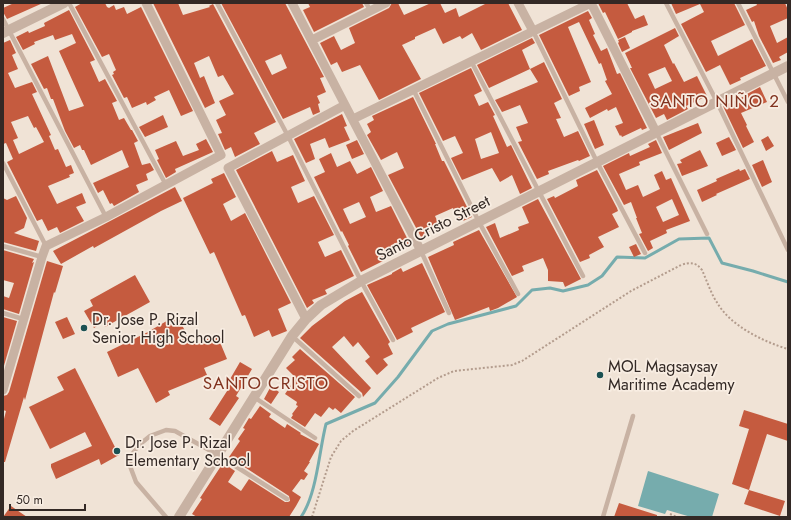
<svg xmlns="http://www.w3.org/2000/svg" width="791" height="520" font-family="Jost,sans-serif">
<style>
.water{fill:#76acad}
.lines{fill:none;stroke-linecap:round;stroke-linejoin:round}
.stream{stroke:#76acad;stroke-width:3}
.building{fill:#c55b3f;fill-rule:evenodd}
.path{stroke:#b39c8d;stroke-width:2;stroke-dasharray:2 2;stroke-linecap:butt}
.service{stroke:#c8b2a3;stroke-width:4.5}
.minor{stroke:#c8b2a3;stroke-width:9}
.tertiary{stroke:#c8b2a3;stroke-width:10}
.poi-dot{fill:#1b5153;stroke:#f8ede2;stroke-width:1.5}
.labels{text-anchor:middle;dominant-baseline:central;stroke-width:3.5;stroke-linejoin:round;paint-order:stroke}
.street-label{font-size:16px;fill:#332925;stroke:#f8ede2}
.poi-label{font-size:16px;fill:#332925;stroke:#f8ede2;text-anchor:start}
.neighbourhood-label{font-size:17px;letter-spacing:1px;fill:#81331f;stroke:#f8ede2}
</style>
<rect width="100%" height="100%" fill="#f0e3d6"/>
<path class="water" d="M648,471L719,494L712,517H691L667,510L665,514L638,506Z"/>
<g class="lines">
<path class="stream" d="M301,517C317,494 319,451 326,424L375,403L398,377L432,331L448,324L516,306L532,290L550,288L563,291L588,285L602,276L617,257L645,258L679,239L709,238L722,263L753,271L788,282"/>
</g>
<path class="building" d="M14,3H43L7,19L3,12V8Z
M82,3H105L107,7L109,8L114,5L116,10L124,7L127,14L141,7L193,111L181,116L169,90L154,97L156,100L147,105L146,102L132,108L127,97L124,98L112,75L114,74L113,72L116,70L109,54L102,57L75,7Z
M153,3H178L183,15L210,7L209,6L213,4L276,122L254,133L260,144L235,157L231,147L225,150L218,134L222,133L216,120L226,115L219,101L234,94L223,75L218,77L209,56L194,63L200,78L204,76L215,103L205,108Z
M221,3H285L324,77L320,78L326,92L317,96L320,103L318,104L320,112L313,115L310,107L283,119ZM281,54L287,68L272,75L265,61Z
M308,3H362L364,7L314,32L303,10L310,7Z
M392,3H398L404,15L431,3H440L445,13L456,8L459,17L487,3H508L522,30L481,50L472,33L462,39L460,36L443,44L435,28L415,37V39L402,45L421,79L379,100L360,65L342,72L337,62L331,65L320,43L334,36L341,50L355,43L349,28L389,8Z
M598,3H627L635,19L644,15L648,25L632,31V32L618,39L605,12L603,13Z
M671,3H734L745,25L711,41L718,56L752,39L766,66L740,78L741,80L730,85L720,65L706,72L681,24L704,12L700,4L676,14Z
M756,3H785L788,10V18L770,26L777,43L788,37V52L779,57L781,60L773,63L759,36L754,21L752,22L746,10L757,5Z
M69,10L95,60L90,62L99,82L105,79L117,101L112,103L119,120L124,118L131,130H132L138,141L134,143L142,165L150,163L154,170L146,174L148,180L136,185L139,192L114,206L112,203L110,204L103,190L98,193L93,183L129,167L122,150L91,165L84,150H82L80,145L74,148L65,131L53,99H51L47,88L44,89L31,64L48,56L69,111L84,106L59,51L76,43L72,34L55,40L53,35L34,42L35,44L23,50L16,37L28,31L29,33L45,26L44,23Z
M588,11L592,18L589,20L595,34L593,35L601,51L607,48L617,74L620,73L647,128L642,130L641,128L622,137L621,135L620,136L615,126L623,123L616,107L608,111L607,109L590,118L585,108L612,94L605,81L607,80L601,63L599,64L579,22L568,27L591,82L579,87L580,91L569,96L539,35Z
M675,28L679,36L664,45L673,64L674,63L684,82L697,76L707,96L686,106L688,109L667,120L664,114L656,118L630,68H632L625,53ZM665,67L672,81L655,89L648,74Z
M625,37L630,48L622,52L618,43L619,42L618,40Z
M532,38L535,43L522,50L530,69L489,88L477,65Z
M10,40L16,53L12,55L18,69L8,73L15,88L32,82L37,92L32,94L51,135L49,136L55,150L58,149L66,167L71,165L74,173L69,175L70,177L48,186L57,204L82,193L86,203L76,207L84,221L60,233L57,227L48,231L42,219L37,221L7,162L13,159L6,143L3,144V43ZM28,116L34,128L36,127L44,142L19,154L13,140L18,138L11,122Z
M544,62L562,99L554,103L561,118L556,119L564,137L578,131L590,156L579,161L578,160L548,171L549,174L537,179L518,142L522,141L516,127L528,123L520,105L502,112L495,100L538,82L530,69Z
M471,68L482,91L474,95L479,106L488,102L495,115L493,116L507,147L511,145L532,188L520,194L512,175L500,182L492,168L462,180L451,158L463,153L455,136L443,141L419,93ZM491,132L499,153L481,159L475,139Z
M760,87L767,102L741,113L747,125L746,126L754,142L743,148L723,106L747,95V94Z
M413,97L436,144H435L442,161H444L472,217L463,221L462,218L458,220L453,208L435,216L440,227L428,232L430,235L422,239L388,175L404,168L397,152L381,160L367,135L371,132L367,124L374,120L372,116Z
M342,114L347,126L344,127L350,140L329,148L325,138L310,144L315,159L306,163L294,139Z
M163,115L168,127L145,137L139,127Z
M594,120L604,145L595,149L584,124Z
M698,123L702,133L669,150L663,137Z
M768,136L774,146L766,151L761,140Z
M729,137L736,150L722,156L716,143Z
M206,139L213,152L175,169L176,172L166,178L157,160L159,159L155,150L176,141L183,156L199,150L196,144Z
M357,140L364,154L352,159L346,145Z
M656,140L662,153L639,162L640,165L619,174L626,190L638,185L643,197L660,189L654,175L662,171L666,180L671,178L690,221L666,230L667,233L650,241L653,248L648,251L639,234L642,233L636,218H637L631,202L624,205L603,166L629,153L630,156L650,147L648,144ZM672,199L679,215L663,222L656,207Z
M700,150L708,166L682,176L677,164L682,163L680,160Z
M272,151L277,162L293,155L305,181L291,187L298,203L314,196L334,235L318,242L325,257L341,250L354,276L325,290L327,294L312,300L314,303L307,308L236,170Z
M331,153L337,167L350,161L357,174L371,167L383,191L370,197L376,212L391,206L411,246L397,252V253L384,259L385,260L361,272L348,246L349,245L342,231L341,232L314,177L325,172L319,159ZM359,202L366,217L350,224L343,209Z
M763,160L772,182L762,187L752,165Z
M739,169L740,171L745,169L750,179L716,194L717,195L702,202L697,190L717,181L716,179Z
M597,170L617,208L618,211L612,214L619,227L598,237L604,247L589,255L590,258L580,262L547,199L554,196L555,198L578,186L576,180Z
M224,173L236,197L223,204L231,221L245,213L291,303L278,309L287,331L272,337L269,330L254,337L245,315L242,316L214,252L210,254L183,198L213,183L211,179Z
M175,187L182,201L161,211L94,248L93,246L61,264L53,251Z
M16,196L27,218L24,228L14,233L39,241L36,251L3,242V198L7,200Z
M538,199L581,279L565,287L563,282L548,281V270L543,258L522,266L524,271L512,276L486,227L495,223L500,238L519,230L518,227L529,223L522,207Z
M479,230L517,297L498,308L490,311L489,307L455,320L428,257L454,245L453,242Z
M636,244L641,254L634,257L629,247Z
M3,250L34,259L32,263L34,262L19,314L3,309V296L9,298L14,283L3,280Z
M47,261L63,266L55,293L54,292L25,400L24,397L5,462H3V423L6,411L3,410V396L7,395L9,392Z
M422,263L445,312L411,328L413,332L397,340L367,285L392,274V273L401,268L403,272Z
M135,275L150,302L105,327L102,323L94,328L84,311L93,306L90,300Z
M362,292L390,342L388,344L393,354L383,359L388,365L377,375L365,361L370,357L358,342L353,347L344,336L332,347L371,388L363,397L362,393L300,338L312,326L345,301Z
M177,315L192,345L217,335L227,359L204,368L207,375L168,391L170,395L156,403L138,368L118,377L107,352L146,333Z
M3,317L17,321L3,369Z
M67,317L75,334L63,339L55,322Z
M300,349L355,397L341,413L335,408L333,410L329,407L321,417L315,413L305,427L291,418L293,415L292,414L298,406L296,405L297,402L285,394L296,378L286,368L295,360L292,357Z
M240,362L252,369L236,396L239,398L220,426L209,419L229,388L226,386Z
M75,368L119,455L101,465L99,459L56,479L51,467V464L92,446L85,432L50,449L29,407L64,390L57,377Z
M271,386L279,392L271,404L264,399Z
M260,406L271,414L269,417L285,428L287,424L301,433L300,434L319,444L309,462H310L304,471L308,474L304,480L301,479L292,491L301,497L296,506L289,517H197L192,514L202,499L200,498L223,463L235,471L228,482L241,491L249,479L285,502H288L290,501L289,496L229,457L240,441L238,439L245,429L243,428L249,418L251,419Z
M744,410L788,424V441L767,434L749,490L732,484L749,429L739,426Z
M749,490L785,501L780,516L744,504Z
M619,503L657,515V517H614Z
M11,506L27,517H3Z"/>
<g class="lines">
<path class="path" d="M670,514L677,517
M312,517L331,457L341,441L353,431L438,378L454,371L512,365L522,361L631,291L681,265C690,262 696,262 702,270C707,281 711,294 718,304C731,326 764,342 788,349"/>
<path class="service" d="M69,3L166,185
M217,3L288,136L361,281L393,340
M366,3L371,11
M666,3L717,102L788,250
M738,3L788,102
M3,19L106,217
M533,31L597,162L645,253
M471,61L583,276
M413,89L479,222L518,294
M656,132L707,234
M3,163L46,246
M3,246L42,257
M421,251L449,313
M3,313L23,319
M292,336L359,396
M254,397L315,438
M166,517L136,482L130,466V457L139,445L150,436L166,430L175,431L218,455L287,499
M603,517L633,416"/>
<path class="minor" d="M292,3L421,251
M518,3L533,31
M591,3L656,132
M312,40L386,3
M353,119L591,3
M306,319L228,168L345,105
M3,390L42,257L46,246L106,217L221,155L146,3"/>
<path class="tertiary" d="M3,33L64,3
M179,517L292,336L306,319L321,305L361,281L788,66"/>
</g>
<g class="poi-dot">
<circle cx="84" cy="328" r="4"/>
<circle cx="600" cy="375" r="4"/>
<circle cx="117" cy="451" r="4"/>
</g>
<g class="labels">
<g class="street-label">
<text transform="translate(433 228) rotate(-27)">Santo Cristo Street</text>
</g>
<g class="poi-label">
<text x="92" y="319">Dr. Jose P. Rizal<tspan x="92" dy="18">Senior High School</tspan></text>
<text x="608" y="366">MOL Magsaysay<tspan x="608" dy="18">Maritime Academy</tspan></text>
<text x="125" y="442">Dr. Jose P. Rizal<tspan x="125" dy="18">Elementary School</tspan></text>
</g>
<g class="neighbourhood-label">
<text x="715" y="101">SANTO NIÑO 2</text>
<text x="266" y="383">SANTO CRISTO</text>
</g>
</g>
<rect width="791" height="520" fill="none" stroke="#332925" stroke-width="8"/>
<path d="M10 504v6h75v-6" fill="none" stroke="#332925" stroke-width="2"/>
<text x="16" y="504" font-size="12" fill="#332925" stroke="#f8ede2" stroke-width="3" paint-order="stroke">50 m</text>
</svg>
